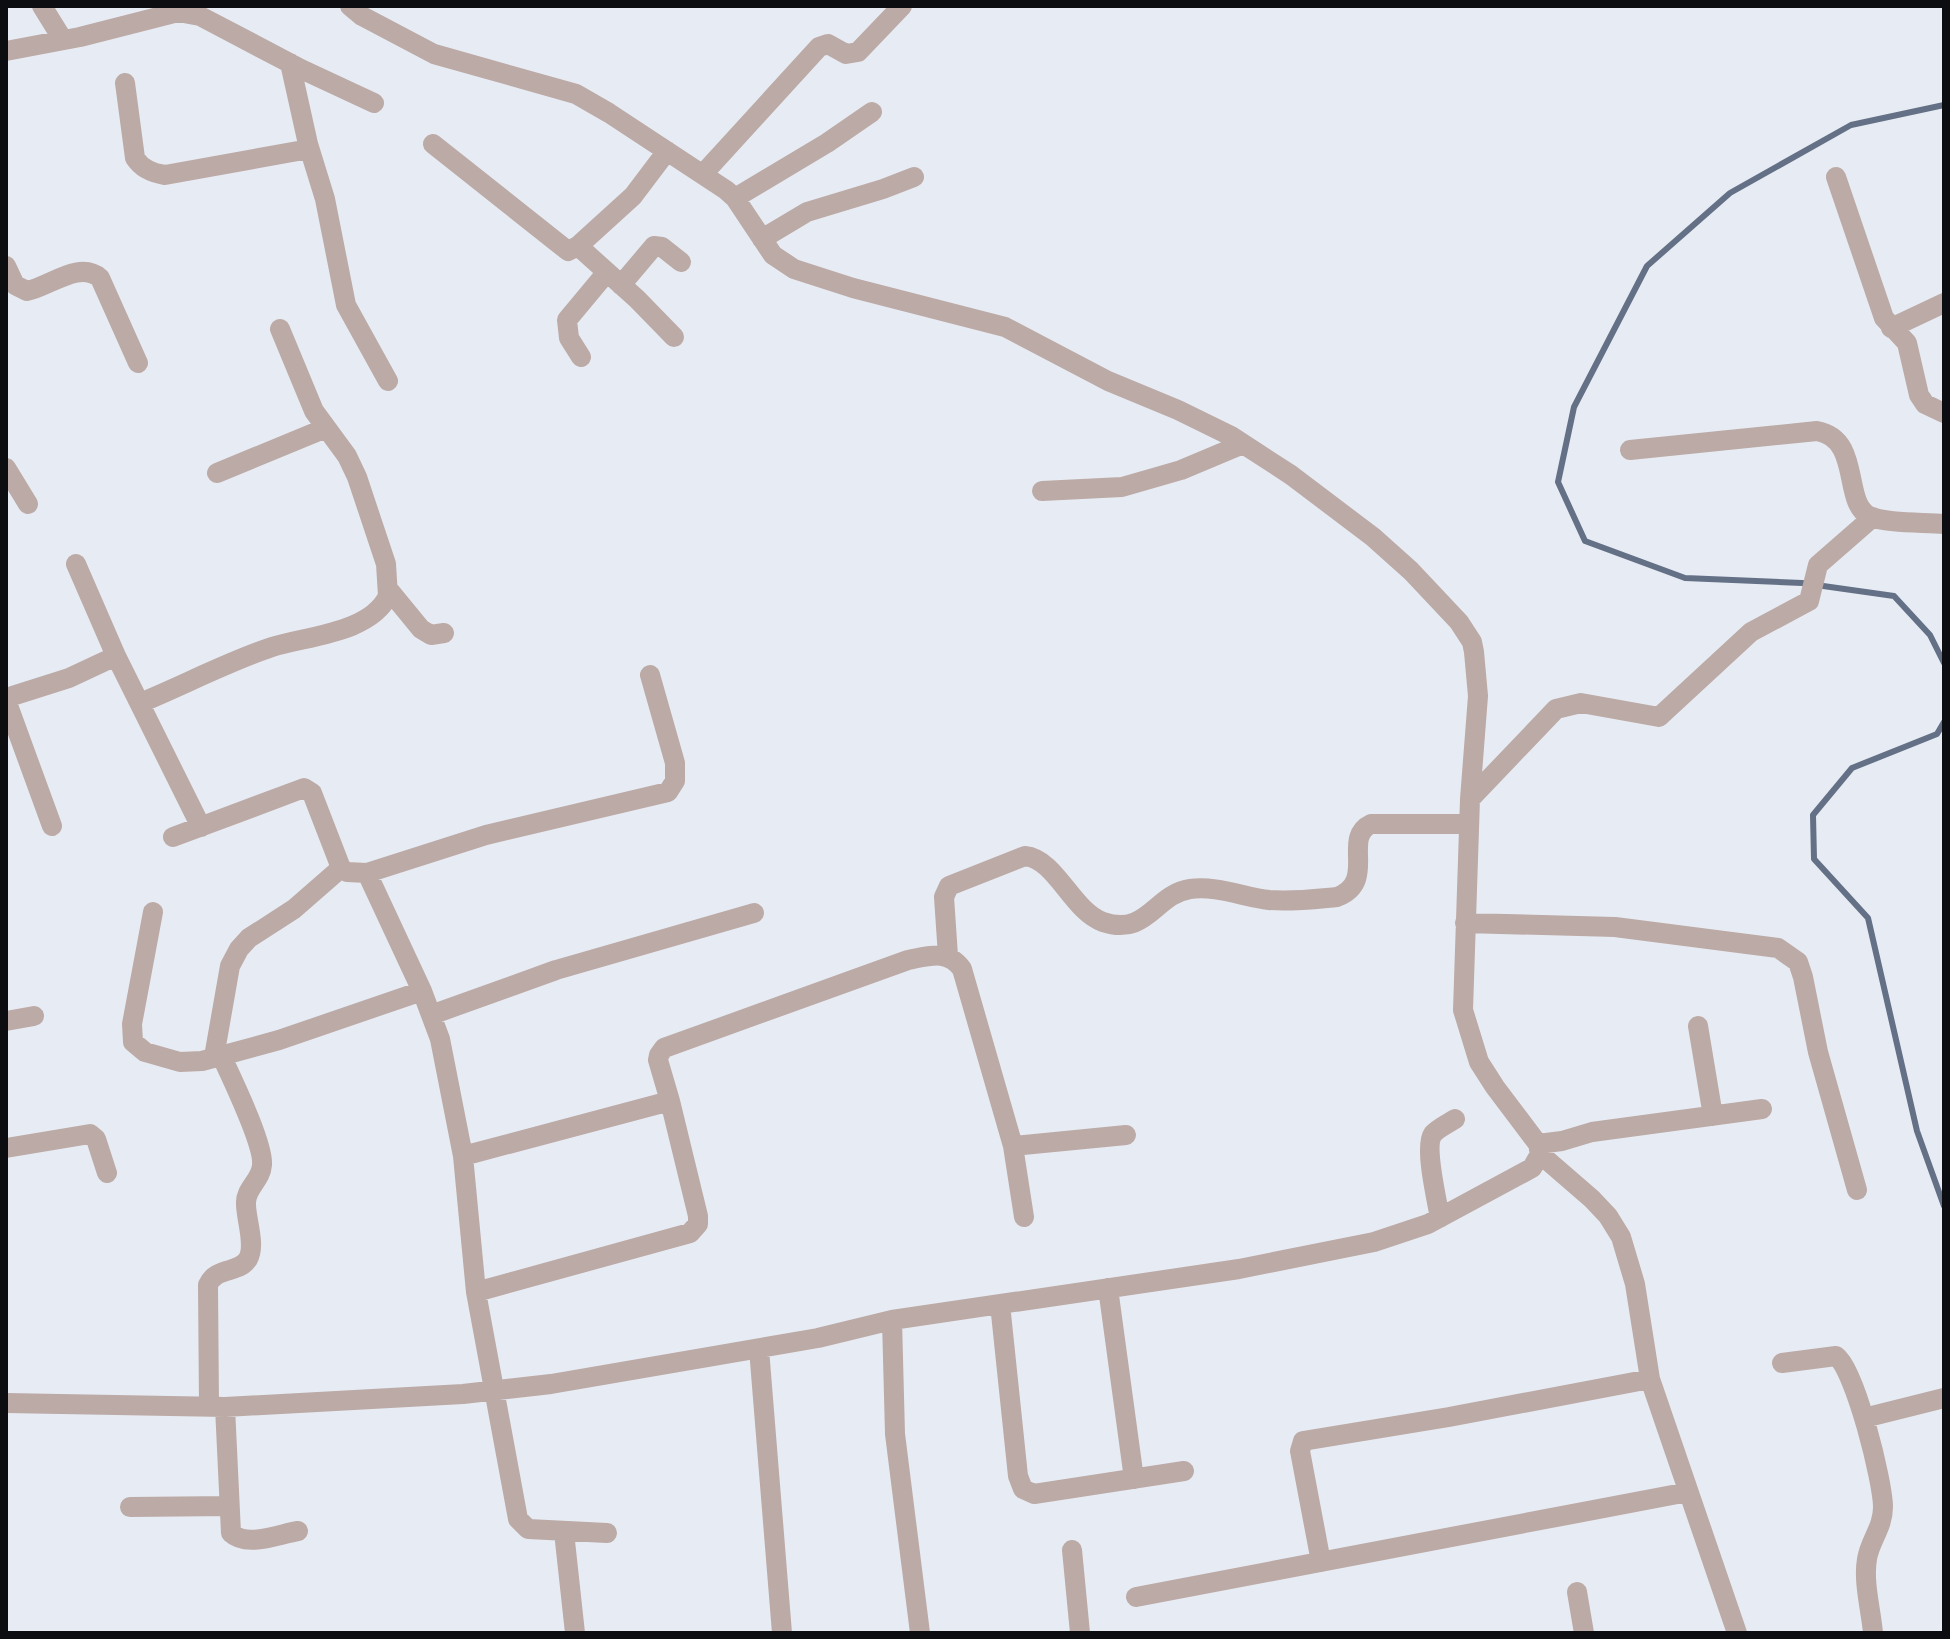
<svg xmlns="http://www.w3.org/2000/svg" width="1950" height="1639" font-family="'Crimson Pro',serif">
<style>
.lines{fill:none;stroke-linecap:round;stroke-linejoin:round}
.stream{stroke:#647086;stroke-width:6}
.minor{stroke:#bcaaa6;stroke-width:20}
</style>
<rect width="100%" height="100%" fill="#e7ecf4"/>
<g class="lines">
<path class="stream" d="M1944,105L1851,125L1730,193L1647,266L1574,407L1558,482L1585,541L1685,578L1802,583L1894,596L1930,635L1944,663
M1944,722L1937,734L1852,768L1813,815L1814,859L1868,918L1917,1131L1944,1206"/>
<path class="minor" d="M42,6L63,40
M6,51L80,37L178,12L200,16L301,69L374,103
M290,63L308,144L325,199L346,305L388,381
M125,83L135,158C142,169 152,173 165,175L309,149
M433,144L568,251L578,246L633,196L667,151
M703,174L819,47L828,44L846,54L858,52L902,6
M1836,177L1884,318L1907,343L1919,395L1925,404L1944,413
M735,198L827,143L872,112
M762,239L807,212L883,189L914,177
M578,246L637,299L674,337
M6,266L15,285L27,291C49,287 79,260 100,278L138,363
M621,285L654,246L662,247L681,262
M1891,328L1944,303
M581,357L569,338L567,320L607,272
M1630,450L1817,431C1862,439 1842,502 1869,516C1887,524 1924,522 1944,524
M6,468L28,504
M217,473L326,428
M1042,491L1122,487L1181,470L1243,444
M389,590L421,629L431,635L444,633
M116,656L201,827
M6,698L69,678L116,656L76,564
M6,700L52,826
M140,703C184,685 227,662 272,647C307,636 370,633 388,596L386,564L357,477L347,456L314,411L280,329
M1470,799L1556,709L1581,703L1659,717L1751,632L1809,601L1818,565L1873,517
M173,837L304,788L312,793L341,868L347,872L367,873L422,991L440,1039L463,1156L476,1292L518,1519L528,1529L607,1533
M367,873L486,835L668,792L675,781V763L650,675
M153,912L132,1024L133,1042L145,1052L180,1062L202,1061L279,1040L422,991
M1465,923L1615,927L1778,948L1798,962L1803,977L1818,1052L1857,1190
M948,956L944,897L949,886L1025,856C1056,859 1072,911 1103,922C1147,937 1155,894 1190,889C1215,885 1244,897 1269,900C1292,902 1315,899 1337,897C1378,881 1341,838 1371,824H1469
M431,1015L556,970L754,913
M6,1021L34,1016
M1698,1026L1713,1116
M214,1057L230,966L239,949L249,938L294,909L341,868
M670,1101L658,1060L659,1055L664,1048L908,960C929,956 948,949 962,969L1013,1146L1024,1217
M1538,1144L1562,1141L1592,1132L1762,1109
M1013,1146L1126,1135
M6,1148L90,1134L96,1139L107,1173
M1540,1154L1592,1199L1608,1216L1621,1237L1635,1284L1650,1379L1737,1633
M463,1156L670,1101L698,1216V1224L690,1233L476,1292
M1440,1218C1437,1201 1424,1146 1433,1134C1438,1128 1449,1123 1455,1119
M1108,1288L1134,1479
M1000,1304L1018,1476L1023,1489L1034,1494L1184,1471
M892,1320L895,1434L920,1633
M759,1349L782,1633
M1782,1363L1836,1356C1855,1369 1883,1482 1883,1507C1883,1528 1870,1540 1867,1559C1863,1582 1871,1610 1873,1633
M6,1403L225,1407L463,1394L551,1384L818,1338L892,1320L1239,1269L1374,1242L1428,1224L1532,1168L1540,1154L1538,1144L1495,1087L1479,1062L1463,1010L1470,799L1478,696L1474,652L1472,642L1459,622L1411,571L1373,537L1291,475L1231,436L1178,410L1108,381L1005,327L853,288L794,269L773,255L735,198L726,190L609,113L576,94L434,54L362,16L350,6
M209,1406L208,1285C216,1266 239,1274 248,1259C256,1245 246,1220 246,1204C245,1188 261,1181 262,1165C264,1144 231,1077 221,1055
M225,1407L231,1533C247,1548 279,1534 298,1531
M1864,1418L1944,1398
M130,1507L229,1506
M564,1532L575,1633
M1072,1550L1080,1633
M1321,1562L1300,1451L1303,1441L1449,1417L1650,1379
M1577,1592L1584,1633
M1136,1597L1688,1492"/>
</g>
<rect width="1950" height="1639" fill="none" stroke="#0b0d10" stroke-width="16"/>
</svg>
